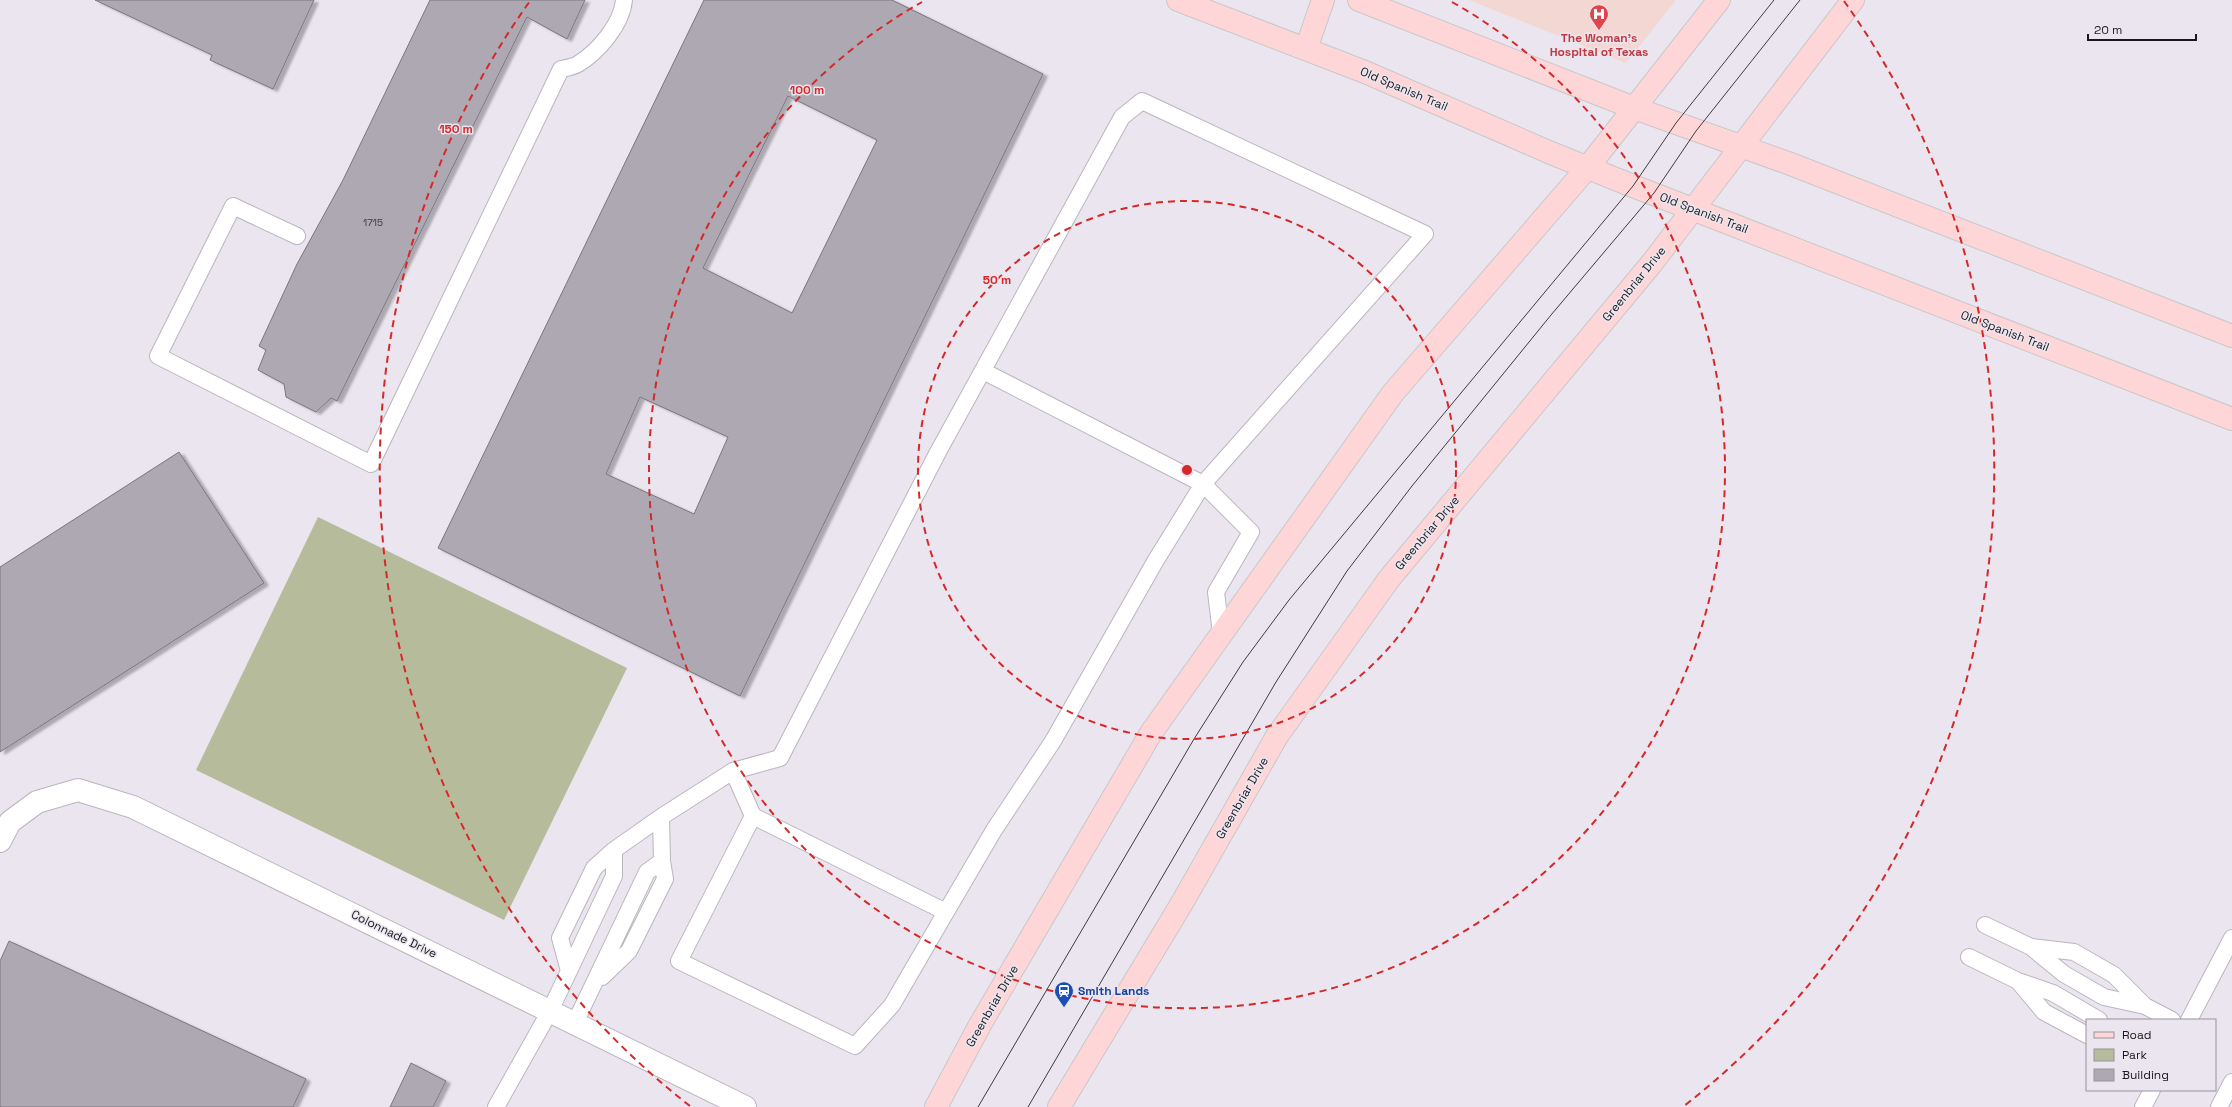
<svg xmlns="http://www.w3.org/2000/svg" width="2232" height="1107" font-family="'Space Grotesk',sans-serif">
<style>
.medical{fill:#f2d7d3}
.green{fill:#b6bc9b}
.building{fill:#ada8b1;stroke:#7b767e;fill-rule:evenodd;filter:url(#shadow)}
.lines{fill:none;stroke-linecap:round;stroke-linejoin:round}
.service-casing{stroke:#bbb5be;stroke-width:18}
.minor-casing{stroke:#bbb5be;stroke-width:24}
.primary-casing{stroke:#c8c8c8;stroke-width:24}
.service{stroke:#fff;stroke-width:16}
.minor{stroke:#fff;stroke-width:22}
.primary{stroke:#ffd6d7;stroke-width:22}
.tram{stroke:#3e3b3f;stroke-width:1}
.ring{fill:none;stroke:#d62828;stroke-width:2;stroke-dasharray:7 5}
.labels{text-anchor:middle;dominant-baseline:central;stroke-width:3;stroke-linejoin:round;paint-order:stroke}
.number-label{font-size:10px;fill:#3f3c40}
.health-label{font-size:12px;font-weight:bold;fill:#be3a42;stroke:#ebe5ef}
.street-label{font-size:12px;fill:#1a181b;stroke:#ebe5ef}
.transit-label{font-size:12px;font-weight:bold;fill:#164399;stroke:#ebe5ef;text-anchor:start}
.centre{fill:#d62828;stroke:#ebe5ef;stroke-width:2}
.ring-label{font-size:12px;text-anchor:middle;font-weight:bold;fill:#d62828;stroke:#ebe5ef;stroke-width:3;stroke-linejoin:round;paint-order:stroke}
</style>
<defs>
<filter id="shadow"><feDropShadow dx="4.5" dy="2.5" stdDeviation="1" flood-color="#0004"/></filter>
</defs>
<rect width="100%" height="100%" fill="#ebe5ef"/>
<path class="medical" d="M1469,0H1676L1626,63Z"/>
<path class="green" d="M318,517L627,668L504,920L196,770Z"/>
<path class="building" d="M95,0H314L273,89L210,60L212,55Z
M430,0H585L567,39L527,17L337,401L331,398L316,412L286,397L284,384L258,370L266,350L259,346L297,264L343,180Z
M704,0H892L1043,74L740,696L438,548ZM788,96L877,140L792,313L703,268ZM640,397L728,437L694,514L606,474Z
M179,452L264,583L0,752V567Z
M9,941L306,1079L293,1107H0V961Z
M411,1063L446,1081L433,1107H390Z"/>
<g class="lines">
<defs>
<path id="service" d="M297,236L233,206L158,356L371,464L561,69C566,68 573,67 578,64C598,52 622,24 624,0
M983,371L1203,484L1156,560L1053,741L994,830L946,912L753,816L733,771L780,758L938,452L1122,117L1142,101L1425,234L1203,484L1251,532L1216,592L1221,634
M753,816L679,961L855,1046L892,1005L946,912
M661,817L733,771
M1985,925L2031,947L2074,952L2114,975L2145,1006
M2031,947L2064,974L2104,997L2145,1006L2172,1020
M1969,957L2018,981L2053,993L2099,1020
M569,971L560,938L594,868L614,850
M602,977L629,951L665,879L662,861
M2018,981L2044,1012L2087,1035
M2189,1020L2232,938
M496,1107L550,1011L614,876V850L661,817L662,861L647,872L575,1023
M2143,1107L2152,1090
M2219,1107L2232,1082"/>
<path id="minor" d="M0,841L10,822L37,802L78,790L133,807L745,1107"/>
<path id="primary" d="M1178,0L1365,72L1551,153L1633,186L2232,419
M1359,0L1634,108L1788,163L2232,336
M1306,49L1323,0
M936,1107L981,1023L1151,733L1393,393L1588,167L1719,0
M1059,1107L1182,903L1277,736L1389,579L1652,263L1853,0"/>
</defs>
<use href="#service" class="service-casing"/>
<use href="#minor" class="minor-casing"/>
<use href="#primary" class="primary-casing"/>
<use href="#service" class="service"/>
<use href="#minor" class="minor"/>
<use href="#primary" class="primary"/>
<path class="tram" d="M978,1107L1194,739L1243,662L1289,600L1633,186L1676,123L1774,0
M1028,1107L1276,682L1347,571L1412,486L1551,315L1654,193L1696,131L1800,0"/>
</g>
<g class="ring">
<circle cx="1187" cy="470" r="269"/>
<path d="M1452 2A538 538 0 1 1 922 2"/>
<path d="M690 1106A807 807 0 0 1 530 1M1844 1A807 807 0 0 1 1684 1106"/>
</g>
<defs>
<symbol id="hospital-pin" viewBox="-11 -11 22 30"><path d="M0 17L-7.5 6A9.5 9.5 0 1 1 7.5 6Z" fill="#e0444e" stroke="#ebe5ef"/><path d="M-5-5h3v3.5h4V-5h3V5h-3V1.5h-4V5h-3Z" fill="#fff"/></symbol>
<symbol id="station-pin" viewBox="-11 -11 22 30"><path d="M0 17L-7.5 6A9.5 9.5 0 1 1 7.5 6Z" fill="#1a4fb4" stroke="#ebe5ef"/><path d="M-3-6H3Q5-6 5-4V2Q5 4 3 4L4.5 6H3L1.5 4h-3L-3 6H-4.5L-3 4Q-5 4-5 2V-4Q-5-6-3-6ZM-3.5-4v3h7v-3ZM-3.5 1v1.5H-2V1ZM2 1v1.5H3.5V1Z" fill="#fff"/></symbol>
</defs>
<g fill-rule="evenodd">
<use href="#hospital-pin" x="1588" y="3" width="22" height="30"/>
<use href="#station-pin" x="1053" y="980" width="22" height="30"/>
</g>
<g class="labels">
<g class="number-label">
<text x="373" y="222">1715</text>
</g>
<g class="health-label">
<text x="1599" y="38">The Woman's<tspan x="1599" dy="14">Hospital of Texas</tspan></text>
</g>
<g class="street-label">
<text transform="translate(1404 89) rotate(23)">Old Spanish Trail</text>
<text transform="translate(1704 213) rotate(21)">Old Spanish Trail</text>
<text transform="translate(1634 284) rotate(-51)">Greenbriar Drive</text>
<text transform="translate(2005 331) rotate(21)">Old Spanish Trail</text>
<text transform="translate(1427 533) rotate(-50)">Greenbriar Drive</text>
<text transform="translate(1242 798) rotate(-60)">Greenbriar Drive</text>
<text transform="translate(394 934) rotate(26)">Colonnade Drive</text>
<text transform="translate(992 1006) rotate(-60)">Greenbriar Drive</text>
</g>
<g class="transit-label">
<text x="1078" y="991">Smith Lands</text>
</g>
</g>
<circle cx="1187" cy="470" r="6" class="centre"/>
<g class="ring-label">
<text x="807" y="94">100 m</text>
<text x="456" y="133">150 m</text>
<text x="997" y="284">50 m</text>
</g>
<rect x="2086" y="1019" width="130" height="72" fill="#ebe5ef" stroke="#97939a"/>
<rect x="2094" y="1032" width="20" height="6" fill="#ffd6d7" stroke="#97939a"/>
<text x="2122" y="1039" font-size="12" fill="#1a181b">Road</text>
<rect x="2094" y="1049" width="20" height="12" fill="#b6bc9b" stroke="#97939a"/>
<text x="2122" y="1059" font-size="12" fill="#1a181b">Park</text>
<rect x="2094" y="1069" width="20" height="12" fill="#ada8b1" stroke="#97939a"/>
<text x="2122" y="1079" font-size="12" fill="#1a181b">Building</text>
<path d="M2088 34v6h108v-6" fill="none" stroke="#1a181b" stroke-width="2"/>
<text x="2094" y="34" font-size="12" fill="#1a181b" stroke="#ebe5ef" stroke-width="3" paint-order="stroke">20 m</text>
</svg>
